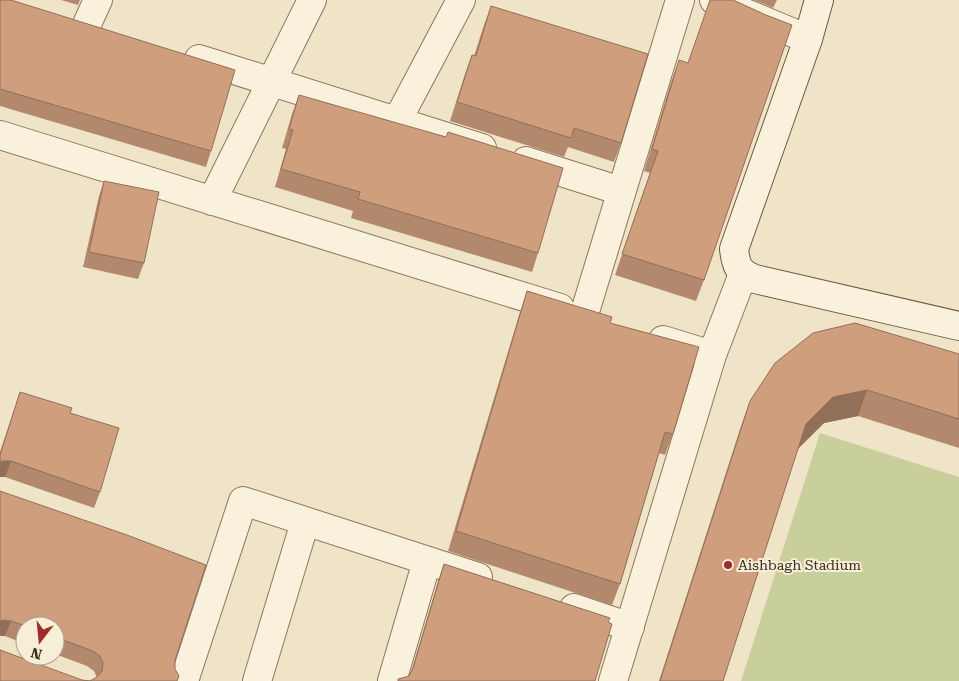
<svg xmlns="http://www.w3.org/2000/svg" width="959" height="681" font-family="'Roboto Serif',serif">
<style>
.green{fill:#c9cf9b}
.lines{fill:none;stroke-linecap:round;stroke-linejoin:round}
.minor-casing{stroke:#8d765c;stroke-width:30}
.secondary-casing{stroke:#6f573f;stroke-width:30}
.minor{stroke:#faf1dc;stroke-width:28}
.secondary{stroke:#faf1dc;stroke-width:28}
.wall{fill:#b2896c}
.shaded-wall{fill:#916f58}
.building{fill:#cf9f7d;stroke:#916f58}
.poi-dot{fill:#9e2a2b;stroke:#f7eed8;stroke-width:2}
.labels{text-anchor:middle;dominant-baseline:central;stroke-width:4;stroke-linejoin:round;paint-order:stroke}
.poi-label{font-size:14px;fill:#3d2e20;stroke:#f7eed8;text-anchor:start}
</style>
<rect width="100%" height="100%" fill="#f0e4c8"/>
<path class="green" d="M820,433L959,477V681H741Z"/>
<g class="lines">
<defs>
<path id="minor" d="M714,0L808,39
M87,24L98,0
M199,59L482,148
M397,121L461,0
M0,135L560,308
M526,161L621,191
M212,201L312,0
M584,315L680,0
M663,340L712,355
M574,608L630,627
M184,681L243,501L478,577
M257,681L305,522
M392,681L427,561
M613,681L712,355L743,274"/>
<path id="secondary" d="M819,0L808,39L734,249C736,266 738,272 755,279L959,326"/>
</defs>
<use href="#minor" class="minor-casing"/>
<use href="#secondary" class="secondary-casing"/>
<use href="#minor" class="minor"/>
<use href="#secondary" class="secondary"/>
</g>
<path class="wall" d="M0,0L211,151L206,167L0,106Z
M61,0H80L78,5Z
M754,0H777L773,8Z
M491,6L621,143L614,162L568,147L564,157L450,121L465,74L472,55L474,56L484,25Z
M679,60L704,280L696,301L615,275L650,173L644,171L671,82Z
M299,95L538,253L532,272L351,218L353,211L275,187L286,149L282,148L292,114Z
M104,181L144,263L138,279L83,267L99,196Z
M527,291L610,323L673,434L665,455L659,453L620,584L612,605L448,551L520,312Z
M959,354V448L858,416L824,423L798,448L723,681H659L741,426L750,401Z
M20,392L70,413L100,492L94,508L5,477H0V452Z
M0,491L175,660V669L177,681H0L82,680L90,681L97,678L94,671L87,666L55,654V626H25V644L5,636Z
M444,564L610,618L409,676L411,672L438,581Z"/>
<path class="shaded-wall" d="M867,390L858,416L824,423L797,450L806,424L833,397Z
M3,461H11L5,477H0V462Z
M4,620L11,621L5,636H0V621Z"/>
<path class="building" d="M0,0H11L235,70L211,151L0,89Z
M710,0H733L766,15L792,25L704,280L622,254L658,151L652,149L679,60L688,63Z
M491,6L648,54L621,143L574,128L571,138L457,102L472,55L476,56Z
M299,95L446,137L448,132L563,168L538,253L358,199L360,192L281,169L293,130L289,129Z
M104,181L159,192L144,263L89,252Z
M527,291L612,317L610,323L699,347L673,434L665,432L620,584L456,531Z
M855,323L959,354V419L867,390L833,397L806,424L723,681H660L750,401L775,363L813,333Z
M20,392L72,408L70,413L119,428L100,492L11,461H3L0,462V455Z
M0,491L127,535L206,565L175,660V669L179,676L177,681H0V650L82,680L90,681L97,677L102,671L103,663L100,656L93,651L55,637V626H26L11,621L4,620L0,621Z
M444,564L610,618L608,622L612,624L595,681H398V679L409,676L413,668Z"/>
<circle class="poi-dot" cx="728" cy="565" r="5"/>
<g class="labels">
<g class="poi-label">
<text x="738" y="565">Aishbagh Stadium</text>
</g>
</g>
<g transform="translate(40 641) rotate(196)"><circle r="24" fill="#f7eed8" stroke="#ada18e"/>
<path d="M0-4L9 19L0 12L-9 19Z" fill="#9e2a2b"/>
<text y="-8" font-size="14" font-weight="bold" text-anchor="middle" fill="#3d2e20">N</text>
</g>
</svg>
